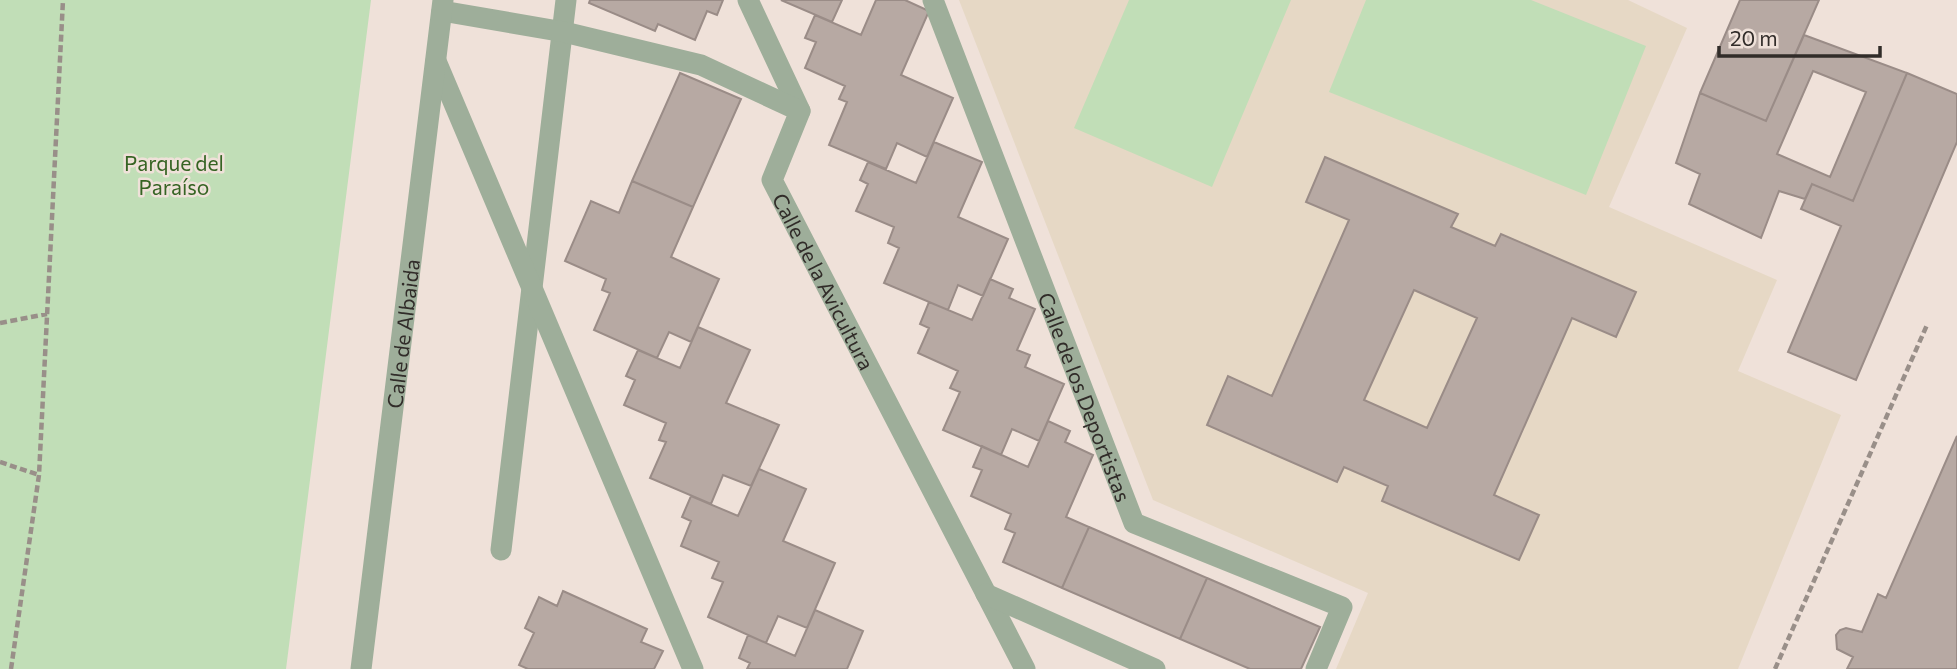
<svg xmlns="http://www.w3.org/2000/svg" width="1957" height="669" font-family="Commissioner,sans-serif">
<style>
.education{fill:#e6d8c5}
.green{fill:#c1deb7}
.building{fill:#b7a9a3;stroke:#9a8c87;stroke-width:2;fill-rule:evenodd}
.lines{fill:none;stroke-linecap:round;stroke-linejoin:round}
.path{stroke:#998f89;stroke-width:4.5;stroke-dasharray:7 3.5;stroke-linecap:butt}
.service{stroke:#9eae9a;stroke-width:21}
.pedestrian{stroke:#9eae9a;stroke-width:21}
.minor{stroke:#9eae9a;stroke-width:21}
.labels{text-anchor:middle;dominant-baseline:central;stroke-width:5;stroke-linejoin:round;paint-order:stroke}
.park-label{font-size:21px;fill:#366423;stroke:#efe1d9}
.street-label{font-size:21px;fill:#312c29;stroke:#efe1d9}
</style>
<rect width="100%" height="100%" fill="#efe1d9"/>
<path class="education" d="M959,0H1628L1687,28L1609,207L1777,280L1738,371L1841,415L1738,669H1336L1368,593L1153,500Z"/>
<path class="green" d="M0,0H371L286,669H0Z
M1129,0H1291L1212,187L1074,128Z
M1366,0H1531L1646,46L1586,195L1329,92Z"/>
<path class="building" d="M590,0H723L717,15L707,11L695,40L658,24L655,31L589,3Z
M781,0H842L832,22Z
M876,0H905L929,11L901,75L953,98L927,157L897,143L886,169L829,145L847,102L839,99L845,86L805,68L816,42L805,38L815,15L861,35Z
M1740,0H1819L1766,121L1700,93Z
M1804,35L1907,73L1853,201L1812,184L1805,199L1779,191L1761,238L1689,204L1700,174L1676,163L1700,93L1766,121ZM1813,71L1866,92L1830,177L1777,154Z
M680,73L741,99L693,207L632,181Z
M1907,73L1957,94V142L1856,380L1788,352L1841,226L1801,209L1812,184L1853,201Z
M934,142L982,162L958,217L1008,239L983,296L958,285L948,310L884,283L899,248L888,243L894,227L856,211L868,184L860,180L868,162L916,183Z
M1325,157L1458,214L1451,227L1495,246L1501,234L1636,292L1616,337L1572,318L1494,495L1539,515L1519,560L1382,501L1388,486L1344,467L1337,482L1207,425L1228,376L1272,396L1349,220L1306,202ZM1414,290L1477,318L1427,428L1364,400Z
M632,181L693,207L671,257L719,279L691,342L669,332L657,358L594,330L610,293L602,290L606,279L565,261L591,201L619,213Z
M990,279L1013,289L1009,298L1035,309L1017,350L1030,355L1025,367L1064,384L1039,441L1012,429L1001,455L943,430L960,392L950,388L958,371L918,353L929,328L920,324L929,302L972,320Z
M698,327L750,350L726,403L779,425L751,486L723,475L711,504L650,478L666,442L659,440L666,423L624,405L635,380L626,376L638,350L680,368Z
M1048,421L1070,431L1065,442L1093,455L1066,517L1089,527L1062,588L1003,562L1015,533L1005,529L1011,514L971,496L982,470L973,467L982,446L1028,467Z
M1957,436V669H1847L1853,657L1837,649L1836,635L1840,630L1846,628L1862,632L1878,594L1886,598Z
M759,469L806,489L783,541L835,563L807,628L778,616L766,643L708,617L723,582L712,578L719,562L681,546L691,521L682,517L691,496L738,516Z
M1089,527L1207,578L1180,639L1062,588Z
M1207,578L1320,627L1301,669H1250L1180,639Z
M563,591L647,629L641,642L663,651L654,669H528L519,665L534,633L525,628L539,597L557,606Z
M815,610L863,631L847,669H747L750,663L739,658L748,635L795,656Z"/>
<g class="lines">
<path class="path" d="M0,323L47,314
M0,462L39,475
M11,669L39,475L63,0
M1775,669L1927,325"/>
<path class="service" d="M501,550L566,0"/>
<g class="pedestrian">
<path d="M748,0L800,111"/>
<path id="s1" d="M933,0L1134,523L1342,607L1316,669"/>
<path id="s2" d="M442,11L564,32L701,65L800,111L772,180L1025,669"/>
<path d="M436,61L693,669"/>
<path d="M986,594L1155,669"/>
</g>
<path class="minor" id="s3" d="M361,669L443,0"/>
</g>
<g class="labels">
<g class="park-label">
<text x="174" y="162">Parque del<tspan x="174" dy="24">Paraíso</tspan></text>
</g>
<g class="street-label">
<text stroke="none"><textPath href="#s2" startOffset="562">Calle de la Avicultura</textPath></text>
<text stroke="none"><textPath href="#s3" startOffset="338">Calle de Albaida</textPath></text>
<text stroke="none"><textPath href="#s1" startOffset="425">Calle de los Deportistas</textPath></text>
</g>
</g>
<path d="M1719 46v10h161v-10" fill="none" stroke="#312c29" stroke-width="3.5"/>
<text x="1730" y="46" font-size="21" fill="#312c29" stroke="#efe1d9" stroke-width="5" paint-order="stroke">20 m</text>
</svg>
